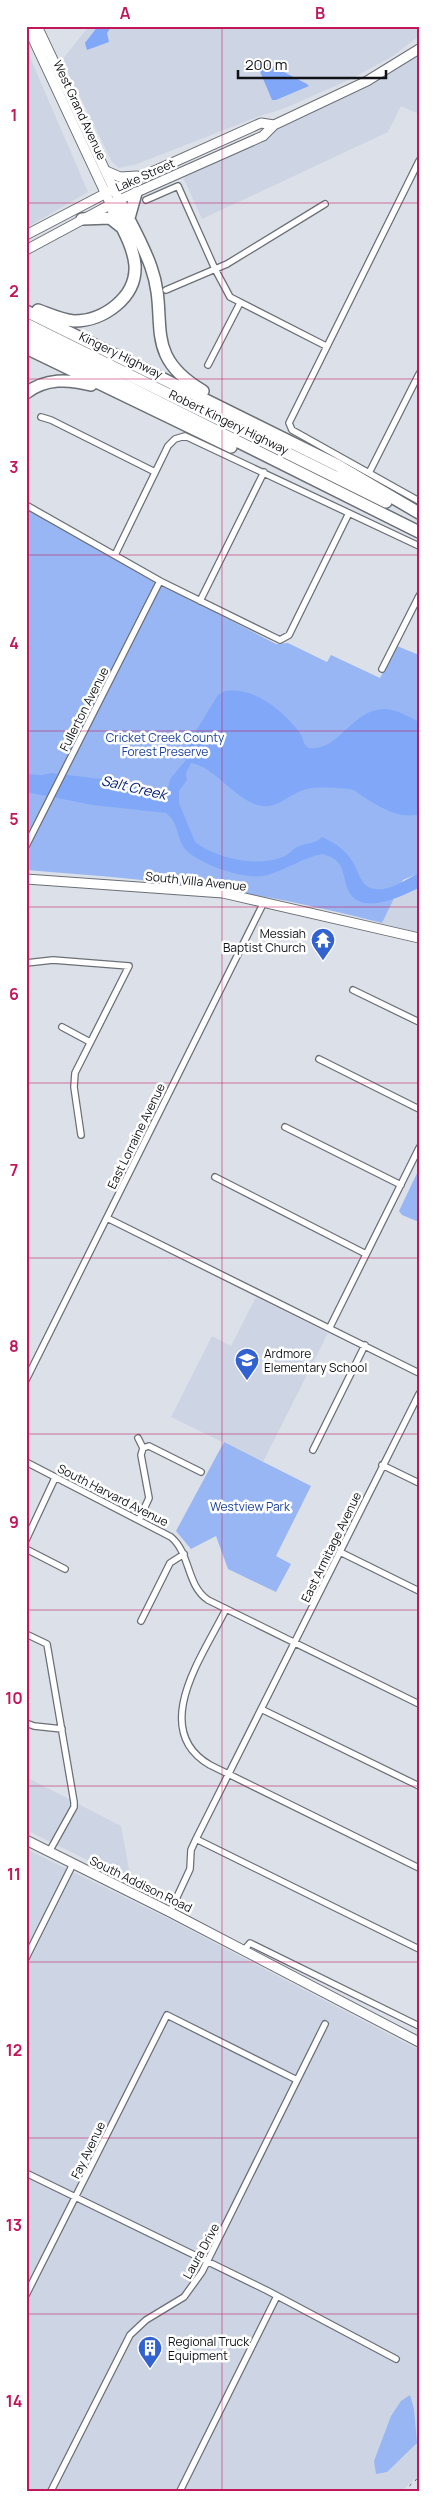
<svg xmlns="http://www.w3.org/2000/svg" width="445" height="2517" font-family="Manrope,sans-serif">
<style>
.built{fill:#cdd5e4}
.green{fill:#98b6f3}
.water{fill:#81a8f8}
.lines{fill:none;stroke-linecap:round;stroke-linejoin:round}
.street-casing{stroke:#6b6f76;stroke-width:8}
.secondary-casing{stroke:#6b6f76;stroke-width:11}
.primary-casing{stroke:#6b6f76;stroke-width:11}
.highway-casing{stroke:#6b6f76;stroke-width:14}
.street{stroke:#fff;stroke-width:5.5}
.secondary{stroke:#fff;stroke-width:9}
.primary{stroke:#fff;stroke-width:9}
.highway{stroke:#fff;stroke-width:11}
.rail{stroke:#4a4c51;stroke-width:1;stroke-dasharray:2.5 5;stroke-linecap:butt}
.grid{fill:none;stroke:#c2185b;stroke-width:1;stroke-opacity:0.55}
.labels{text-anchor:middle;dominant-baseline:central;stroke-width:5;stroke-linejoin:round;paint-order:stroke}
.street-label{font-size:12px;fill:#101215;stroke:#fff}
.park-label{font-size:12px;fill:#1c419c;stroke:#fff}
.poi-label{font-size:12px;fill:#101215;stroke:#fff;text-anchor:start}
.water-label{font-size:14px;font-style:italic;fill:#031e78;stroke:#fff}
.neatline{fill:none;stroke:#c2185b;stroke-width:2}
.grid-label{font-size:16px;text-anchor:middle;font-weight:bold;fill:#c2185b}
</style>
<rect width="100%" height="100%" fill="#dce0e8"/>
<path class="built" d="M89,26H419V36L393,56L351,79L285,108L257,117L137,164L119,168L112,162L62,60Z
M26,48L88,192L26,228Z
M419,54V114L401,106L388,132L202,219L182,175L377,82Z
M419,888V937L379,928L393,900Z
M256,1297L328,1333L263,1462L171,1417L212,1336L231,1346Z
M26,1777L121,1826L129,1869L124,1878L26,1830Z
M26,1849L173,1921L419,2050V2475L402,2491H26Z"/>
<path class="green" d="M26,507L170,589L276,644L288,643L327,662L331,655L380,678L397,646L419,655V873L403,880L382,923C337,912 292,901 247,894C174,881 100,876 26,870Z
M419,1169V1222L402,1215L399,1211Z
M224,1442L311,1486L276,1556L291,1564L276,1592L228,1569L216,1536L191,1549L176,1531Z
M410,2395L414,2409L417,2443L387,2472L376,2474L374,2461L391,2416L401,2401Z"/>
<path class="water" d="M98,26H112L107,33L109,42L87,50L85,43Z
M257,58L307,84L309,86L276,100H272L256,62Z
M225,691C255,687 282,710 300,733C304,739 302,744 309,748C339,752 352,708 386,709C398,710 409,717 419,722V814C399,820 378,806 362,796C358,793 354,789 349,789C336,788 320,786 307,789C289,793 277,811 258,805C233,798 215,767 191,763L186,773L187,780L179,791V803L195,842C218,859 258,868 285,856C289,854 293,849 297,847C307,842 314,845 322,837C332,841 344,849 350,858C361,872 359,892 383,889C395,888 408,878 419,873V888C398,898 355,919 346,884C342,868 342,859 322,854C303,858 287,869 268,875C247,881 205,866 188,852C175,841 181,824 166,813L93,805L26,792V774L42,775L52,773L142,784L165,792L168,788L170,779L186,760V747L218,695Z"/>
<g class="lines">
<defs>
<path id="street" d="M419,161L289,423L292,430L419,501
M146,200L178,186L215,269L230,297L326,346
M166,290L227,264L325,204
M208,365L240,303
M41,417L51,420L155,472
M369,473L419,374
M26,505L160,581L280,640L289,635L349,513
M115,555L168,446L175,439L185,436L419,546
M200,601L264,472
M382,669L419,596
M26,846L160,581
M26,963L53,960L129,966L75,1073L74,1087L81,1135
M353,990L419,1022
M62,1027L90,1042
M319,1059L419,1109
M285,1127L401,1185
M215,1177L366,1254
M107,1218L419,1373
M330,1327L419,1148
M26,1380L264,902
M138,1438L143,1448
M143,1448L149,1446L201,1472
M313,1450L365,1345
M26,1462L171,1537C191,1554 186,1585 208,1600L419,1704
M382,1465L419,1483
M139,1520L149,1498L141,1455L143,1448
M26,1540L55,1478
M26,1549L65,1569
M340,1552L419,1591
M226,1609C204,1654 148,1729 210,1765L419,1868
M141,1621L170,1563L184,1554
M26,1634L47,1644L74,1802V1807L49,1852
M261,1709L419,1786
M26,1723L34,1726L62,1729
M196,1839L419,1949
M170,1912L190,1869L191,1850L196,1839L419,1394
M244,1950L250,1943L419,2026
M26,1958L73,1864
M26,2173L268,2291L396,2359
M26,2295L167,2015L297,2080
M51,2491L130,2335L146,2320L184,2297L202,2272L325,2024
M180,2491L277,2296"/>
<path id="secondary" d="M27,26L111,205
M37,26L119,200
M26,879L223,893L419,938
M26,1840L170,1912L419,2042"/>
<path id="primary" d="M106,171L120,177L137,176
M26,235L114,189L261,123L274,125
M26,250L119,200L263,136L274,125L367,81L419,49"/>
<path id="highway" d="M119,200C130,222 143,244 151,267C170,320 140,354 203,391
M129,218L136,193
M82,219L110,218L120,226
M38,310C49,314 62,320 74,321C104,321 137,297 135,265C133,244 119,223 111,205
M26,311L337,465L419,513
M26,324L386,502
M26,336L419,532
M26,348L231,447
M26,393C46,378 68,379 91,385"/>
</defs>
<use href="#street" class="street-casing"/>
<use href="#secondary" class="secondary-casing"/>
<use href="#primary" class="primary-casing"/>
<use href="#highway" class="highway-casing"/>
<use href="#street" class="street"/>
<use href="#secondary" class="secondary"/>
<use href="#primary" class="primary"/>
<use href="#highway" class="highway"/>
<path class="rail" d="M404,2491L419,2477"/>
</g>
<path class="grid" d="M222,26V2491M26,203H419M26,379H419M26,555H419M26,731H419M26,907H419M26,1083H419M26,1258H419M26,1434H419M26,1610H419M26,1786H419M26,1962H419M26,2138H419M26,2314H419"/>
<defs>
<symbol id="temple-pin" viewBox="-11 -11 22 30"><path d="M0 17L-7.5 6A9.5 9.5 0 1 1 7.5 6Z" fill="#3261d0" stroke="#fff"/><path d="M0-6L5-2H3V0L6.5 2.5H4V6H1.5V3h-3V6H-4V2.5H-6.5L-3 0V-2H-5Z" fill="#fff"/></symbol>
<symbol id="school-pin" viewBox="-11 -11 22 30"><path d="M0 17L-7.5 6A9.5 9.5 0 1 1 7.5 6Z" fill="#3261d0" stroke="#fff"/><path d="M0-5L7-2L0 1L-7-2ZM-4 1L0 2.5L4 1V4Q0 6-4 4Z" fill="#fff"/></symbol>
<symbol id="building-pin" viewBox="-11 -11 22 30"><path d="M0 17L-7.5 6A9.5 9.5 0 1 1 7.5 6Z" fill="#3261d0" stroke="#fff"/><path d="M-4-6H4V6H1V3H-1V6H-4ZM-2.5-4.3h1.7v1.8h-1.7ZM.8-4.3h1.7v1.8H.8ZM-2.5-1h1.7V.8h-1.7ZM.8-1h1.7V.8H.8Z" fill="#fff"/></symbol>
</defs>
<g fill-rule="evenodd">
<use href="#temple-pin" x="309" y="926" width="28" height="38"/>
<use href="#school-pin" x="233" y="1346" width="28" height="38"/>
<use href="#building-pin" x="136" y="2334" width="28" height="38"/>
</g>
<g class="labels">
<g class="street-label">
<text transform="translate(80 110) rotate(65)">West Grand Avenue</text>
<text transform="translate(145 175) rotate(-24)">Lake Street</text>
<text transform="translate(121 355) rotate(26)">Kingery Highway</text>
<text transform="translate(229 422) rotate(26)">Robert Kingery Highway</text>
<text transform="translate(84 709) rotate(-63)">Fullerton Avenue</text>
<text transform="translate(196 881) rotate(6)">South Villa Avenue</text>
<text transform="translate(136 1136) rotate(-64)">East Lorraine Avenue</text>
<text transform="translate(113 1495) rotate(27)">South Harvard Avenue</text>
<text transform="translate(331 1547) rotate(-64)">East Armitage Avenue</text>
<text transform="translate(141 1884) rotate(26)">South Addison Road</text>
<text transform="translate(88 2150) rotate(-64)">Fay Avenue</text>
<text transform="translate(201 2251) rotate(-61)">Laura Drive</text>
</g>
<g class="park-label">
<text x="165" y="737">Cricket Creek County<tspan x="165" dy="14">Forest Preserve</tspan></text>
<text x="250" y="1506">Westview Park</text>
</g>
<g class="poi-label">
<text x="306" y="933" text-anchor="end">Messiah<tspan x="306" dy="14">Baptist Church</tspan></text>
<text x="264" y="1353">Ardmore<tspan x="264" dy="14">Elementary School</tspan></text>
<text x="168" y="2341">Regional Truck<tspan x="168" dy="14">Equipment</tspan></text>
</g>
<g class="water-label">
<text transform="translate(134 787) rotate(13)">Salt Creek</text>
</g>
</g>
<rect width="445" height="2517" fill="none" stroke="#ffffff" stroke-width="55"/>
<path d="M238 70v8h148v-8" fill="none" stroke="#101215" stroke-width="2.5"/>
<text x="245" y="70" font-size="15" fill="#101215" stroke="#ffffff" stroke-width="4" paint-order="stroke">200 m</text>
<rect x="28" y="28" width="390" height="2462" class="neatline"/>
<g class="grid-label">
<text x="125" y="19">A</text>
<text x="320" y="19">B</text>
<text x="14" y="121">1</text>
<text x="14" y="297">2</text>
<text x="14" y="473">3</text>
<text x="14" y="649">4</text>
<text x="14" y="825">5</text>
<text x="14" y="1000">6</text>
<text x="14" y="1176">7</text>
<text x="14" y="1352">8</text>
<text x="14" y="1528">9</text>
<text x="14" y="1704">10</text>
<text x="14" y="1880">11</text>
<text x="14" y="2056">12</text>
<text x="14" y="2231">13</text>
<text x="14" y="2407">14</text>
</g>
</svg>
